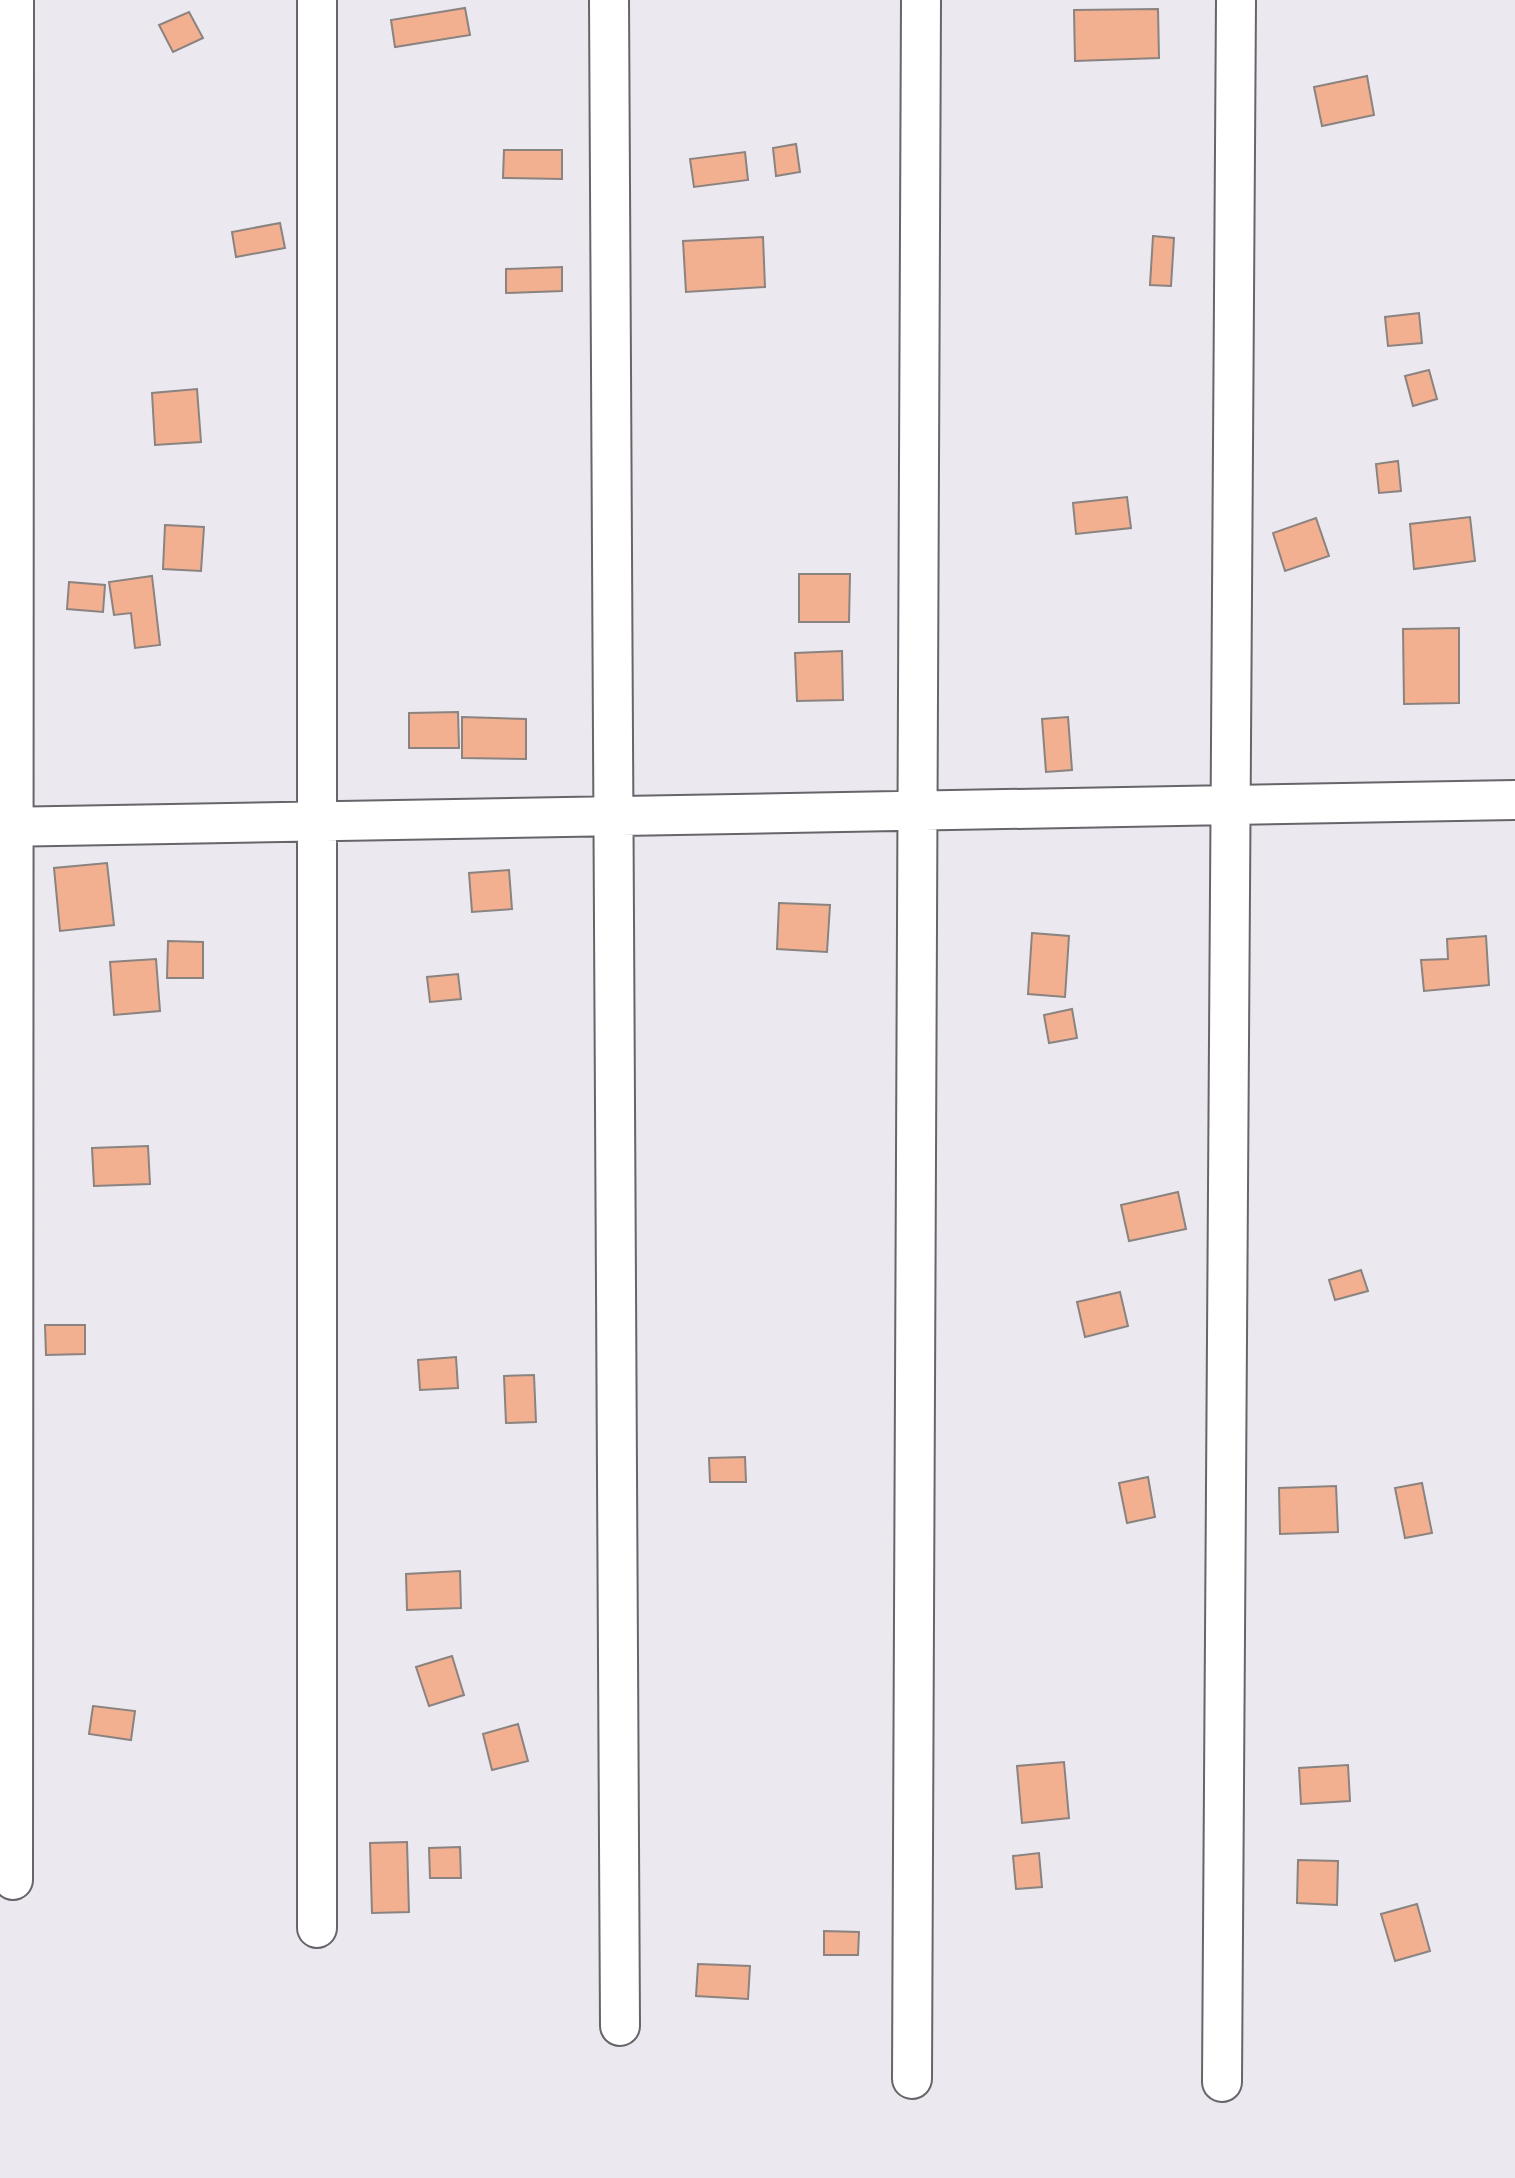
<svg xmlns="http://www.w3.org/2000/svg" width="1515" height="2178" font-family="'Titillium Web',sans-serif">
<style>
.building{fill:#f3b090;stroke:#8a8380;stroke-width:2}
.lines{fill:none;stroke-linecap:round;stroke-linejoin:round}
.minor-casing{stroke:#67646a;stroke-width:42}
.minor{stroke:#fff;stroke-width:38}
</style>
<rect width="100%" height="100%" fill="#ebe8ef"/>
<path class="building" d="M465,8L470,35L395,47L391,20Z
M1158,9L1159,58L1075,61L1074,10Z
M189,12L203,38L173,52L159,25Z
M1367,76L1374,115L1322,126L1314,87Z
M796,144L800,172L776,176L773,148Z
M504,150H562V179L503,178Z
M745,152L748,180L694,187L690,159Z
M280,223L285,248L236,257L232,232Z
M1153,236L1174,238L1171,286L1150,285Z
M763,237L765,287L686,292L683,241Z
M562,267V291L506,293V269Z
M1419,313L1422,343L1388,346L1385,317Z
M1429,370L1437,399L1413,406L1405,376Z
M197,389L201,442L155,445L152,393Z
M1398,461L1401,491L1379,493L1376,464Z
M1127,497L1131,528L1076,534L1073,503Z
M1470,517L1475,561L1414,569L1410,524Z
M1316,518L1329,556L1285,571L1273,533Z
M165,525L204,527L201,571L163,569Z
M799,574H850L849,622H799Z
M152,576L160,645L135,648L131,613L114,615L109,582Z
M69,582L105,585L103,612L67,609Z
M1459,628V703L1404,704L1403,629Z
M842,651L843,700L797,701L795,653Z
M458,712L459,748H409V713Z
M462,717L526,719V759L462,758Z
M1068,717L1072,770L1046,772L1042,719Z
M107,863L114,925L60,931L54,868Z
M509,870L512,909L472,912L469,873Z
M779,903L830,905L827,952L777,949Z
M1032,933L1069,936L1065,997L1028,994Z
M1486,936L1489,985L1424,991L1421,960L1448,959L1447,939Z
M168,941L203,942V978H167Z
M156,959L160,1011L114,1015L110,962Z
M458,974L461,999L430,1002L427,977Z
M1072,1009L1077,1038L1049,1043L1044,1015Z
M148,1146L150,1184L94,1186L92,1148Z
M1178,1192L1186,1229L1129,1241L1121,1205Z
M1361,1270L1368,1291L1335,1300L1329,1280Z
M1120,1292L1128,1326L1085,1337L1077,1302Z
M45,1325H85V1354L46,1355Z
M456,1357L458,1388L420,1390L418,1360Z
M534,1375L536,1422L506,1423L504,1376Z
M745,1457L746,1482H710L709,1458Z
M1148,1477L1155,1517L1127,1523L1119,1483Z
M1422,1483L1432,1533L1405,1538L1395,1488Z
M1336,1486L1338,1532L1280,1534L1279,1488Z
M460,1571L461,1608L407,1610L406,1574Z
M452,1656L464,1695L429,1706L416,1667Z
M93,1706L135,1711L131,1740L89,1734Z
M518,1724L528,1761L492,1770L483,1734Z
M1064,1762L1069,1818L1022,1823L1017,1766Z
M1348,1765L1350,1801L1301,1804L1299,1768Z
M407,1842L409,1912L372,1913L370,1843Z
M460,1847L461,1878H430L429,1848Z
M1039,1853L1042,1887L1016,1889L1013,1856Z
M1298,1860L1338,1861L1337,1905L1297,1903Z
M1417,1904L1430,1951L1395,1961L1381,1914Z
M824,1931L859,1932L858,1955H824Z
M698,1964L750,1966L748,1999L696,1996Z"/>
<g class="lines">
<defs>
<path id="minor" d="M317,0V1928
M609,0L620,2026
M0,827L1515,800
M13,1880L14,0
M912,2079L921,0
M1222,2082L1236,0"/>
</defs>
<use href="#minor" class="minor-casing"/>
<use href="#minor" class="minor"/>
</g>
</svg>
